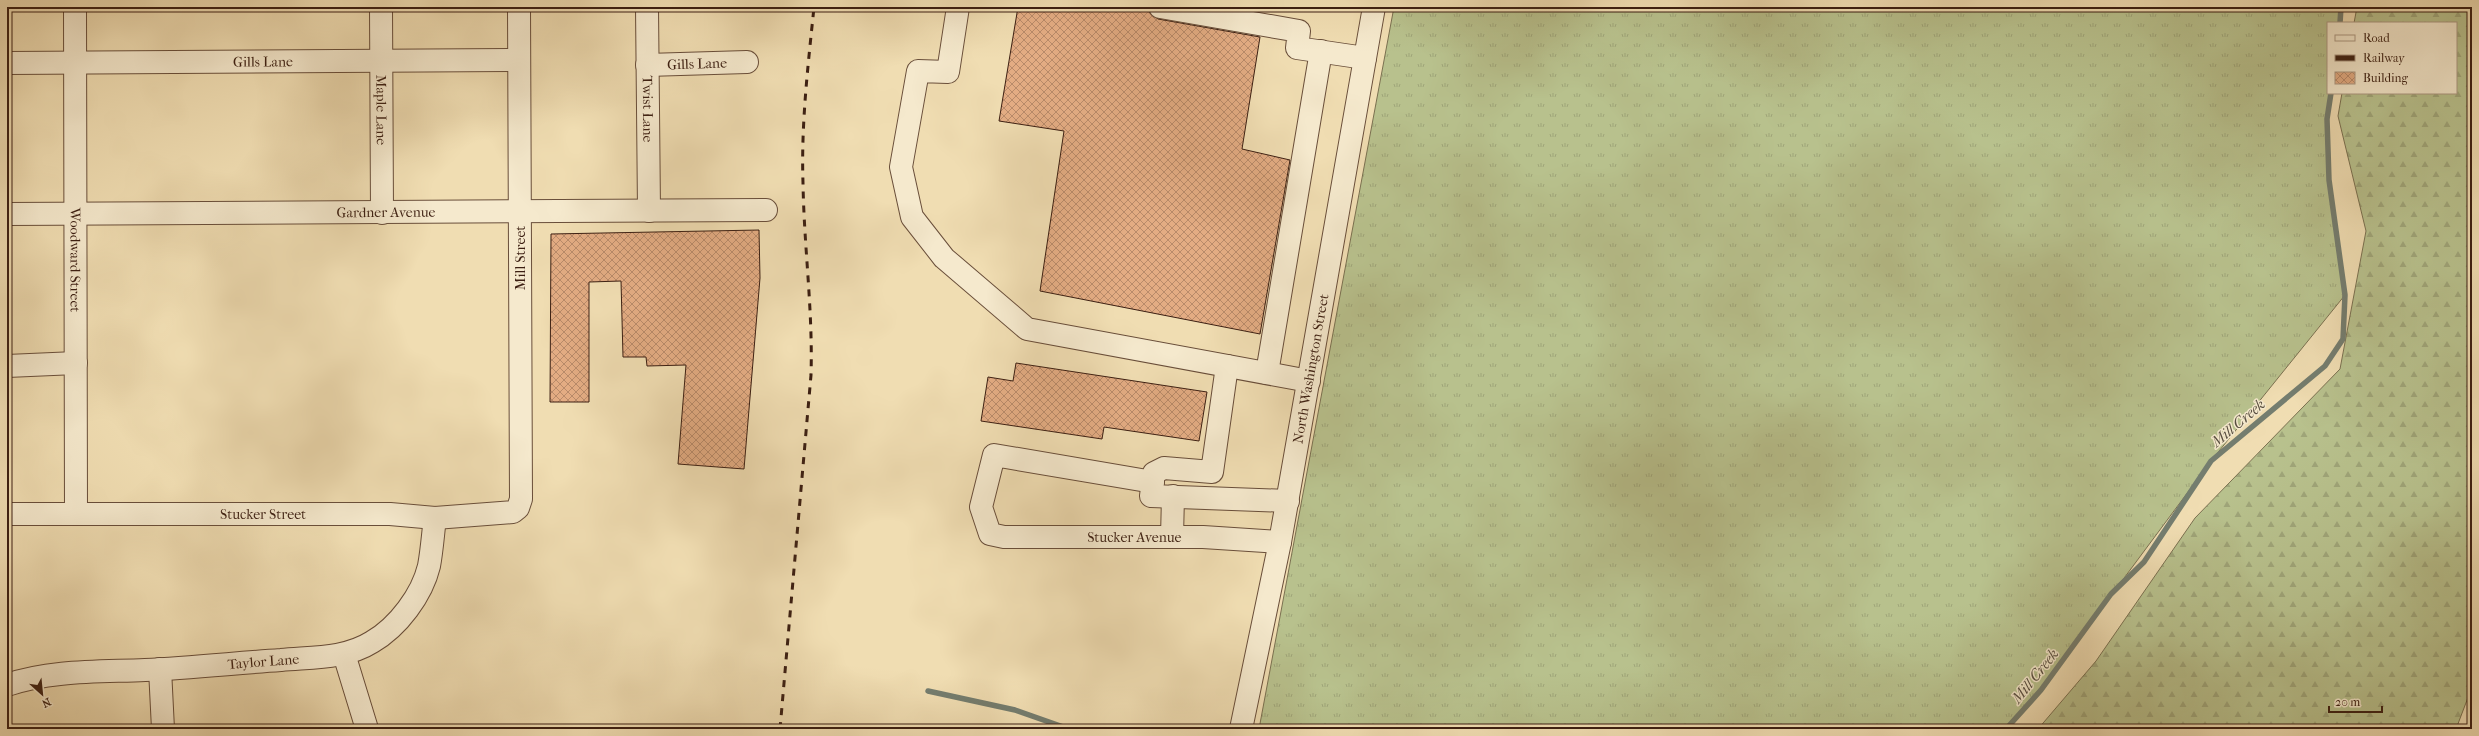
<svg xmlns="http://www.w3.org/2000/svg" width="2479" height="736" font-family="'IM FELL French Canon',serif">
<style>
.grass{fill:url(#grass-tufts);stroke:#7a7050}
.forest{fill:url(#forest-firs);stroke:#7a7050}
.lines{fill:none;stroke-linecap:round;stroke-linejoin:round}
.stream{stroke:#747d6f;stroke-width:5.5}
.building{fill:url(#building-cross-hatch);stroke:#3c1f12}
.minor-casing{stroke:#694e3a;stroke-width:24}
.minor{stroke:#f5e9cd;stroke-width:22}
.rail{stroke:#3c1f12;stroke-width:3;stroke-dasharray:7 7;stroke-linecap:butt}
.labels{text-anchor:middle;dominant-baseline:central;stroke-width:3;stroke-linejoin:round;paint-order:stroke}
.street-label{font-size:14px;fill:#3c1f12;stroke:#f5e9cd}
.water-label{font-size:15px;font-style:italic;fill:#584e40;stroke:#f5e9cd}
</style>
<defs>
<pattern id="grass-tufts" width="24" height="20" patternUnits="userSpaceOnUse"><rect width="24" height="20" fill="#b8c18d"/><path d="M3 7l-1-3M5 7V3M7 7l1-3M15 17l-1-3M17 17v-4M19 17l1-3" fill="none" stroke="#9fa579"/></pattern>
<pattern id="forest-firs" width="22" height="20" patternUnits="userSpaceOnUse"><rect width="22" height="20" fill="#b8c18d"/><path d="M5 1l3.5 6h-7zM16 11l3.5 6h-7z" fill="#9fa579"/></pattern>
<pattern id="building-cross-hatch" width="8" height="8" patternUnits="userSpaceOnUse"><rect width="8" height="8" fill="#e3ac83"/><path d="M0 0l8 8M0 8l8-8" fill="none" stroke="#b98b6a"/></pattern>
</defs>
<rect width="100%" height="100%" fill="#f0ddb2"/>
<filter id="stains"><feTurbulence type="fractalNoise" baseFrequency=".005" numOctaves="4"/><feColorMatrix values="0 0 0 0 .2 0 0 0 0 .09 0 0 0 0 .02 0 0 0 .5 -.17"/></filter>
<radialGradient id="worn" r=".72"><stop offset=".6" stop-color="#630" stop-opacity="0"/><stop offset="1" stop-color="#630" stop-opacity=".3"/></radialGradient>
<path class="grass" d="M1394,7H2339V23H2328V93H2331C2322,160 2336,228 2345,295L2211,461L2041,690L2006,729H1259Z"/>
<path class="forest" d="M2357,7H2472V687L2456,729H2038L2096,661L2195,518L2340,369L2366,231L2338,116L2342,93H2456V23H2354Z"/>
<g class="lines">
<path class="stream" d="M2340,23L2341,7
M928,691L1015,710L1069,729
M2006,729L2041,690L2111,594L2144,562L2211,461L2325,366L2343,339L2345,295L2329,180L2327,119L2331,93"/>
</g>
<path class="building" d="M1018,7H1125L1148,11L1158,19L1260,37L1242,149L1290,160L1260,334L1040,291L1064,131L999,121Z
M759,230L760,278L744,469L678,464L686,365L647,366L646,357H623L621,281L589,282V402H550L551,234Z
M1016,363L1207,392L1199,441L1104,427L1102,439L981,421L988,377L1013,381Z"/>
<g class="lines">
<defs>
<g id="minor">
<path id="s1" d="M75,7L76,514"/>
<path id="s2" d="M381,7L382,213"/>
<path id="s3" d="M647,7L649,211"/>
<path d="M958,7L948,72L918,71L901,167L912,217L944,258L1027,329L1309,381"/>
<path d="M1160,7L1299,31L1297,48L1365,58"/>
<path id="s4" d="M7,63L519,60"/>
<path id="s5" d="M647,65L747,62"/>
<path id="s6" d="M7,214L766,210"/>
<path d="M7,366L76,363"/>
<path d="M1227,366L1212,472L1164,468L1154,473L1151,496L1288,501"/>
<path d="M1267,373L1321,51"/>
<path id="s7" d="M1153,482L994,455L981,507L990,534L1004,537H1203L1280,542"/>
<path id="s8" d="M7,514H390L435,518L513,512L518,508L521,499L519,7"/>
<path d="M1172,537L1173,496"/>
<path d="M344,654L367,729"/>
<path d="M160,669L163,729"/>
<path id="s9" d="M7,685C51,670 99,672 145,670C190,668 236,663 281,660C312,657 345,659 372,642C398,627 422,595 429,566C432,550 433,533 435,518"/>
<path id="s10" d="M1241,729L1280,542L1374,7"/>
</g>
</defs>
<use href="#minor" class="minor-casing"/>
<use href="#minor" class="minor"/>
<path class="rail" d="M780,729L811,375C813,311 804,247 803,183C801,124 808,66 814,7
M2471,729L2472,726"/>
</g>
<g class="labels">
<g class="street-label">
<text stroke="none"><textPath href="#s4" startOffset="256">Gills Lane</textPath></text>
<text stroke="none"><textPath href="#s5" startOffset="50">Gills Lane</textPath></text>
<text stroke="none"><textPath href="#s3" startOffset="102">Twist Lane</textPath></text>
<text stroke="none"><textPath href="#s2" startOffset="103">Maple Lane</textPath></text>
<text stroke="none"><textPath href="#s6" startOffset="379">Gardner Avenue</textPath></text>
<text transform="translate(520 258) rotate(-90)">Mill Street</text>
<text stroke="none"><textPath href="#s1" startOffset="253">Woodward Street</textPath></text>
<text stroke="none"><textPath href="#s10" startOffset="367">North Washington Street</textPath></text>
<text stroke="none"><textPath href="#s8" startOffset="256">Stucker Street</textPath></text>
<text stroke="none"><textPath href="#s7" startOffset="388">Stucker Avenue</textPath></text>
<text stroke="none"><textPath href="#s9" startOffset="258">Taylor Lane</textPath></text>
</g>
<g class="water-label">
<text transform="translate(2238 423) rotate(-40)">Mill Creek</text>
<text transform="translate(2035 676) rotate(-51)">Mill Creek</text>
</g>
</g>
<rect width="2479" height="736" fill="none" stroke="#f0ddb2" stroke-width="24"/>
<rect x="8" y="8" width="2463" height="720" fill="none" stroke="#3c1f12" stroke-width="2"/>
<rect x="12" y="12" width="2455" height="712" fill="none" stroke="#3c1f12"/>
<rect x="2327" y="22" width="130" height="72" fill="#f5e9cd" stroke="#ab9882"/>
<rect x="2335" y="35" width="20" height="6" fill="#f5e9cd" stroke="#ab9882"/>
<text x="2363" y="42" font-size="12" fill="#3c1f12">Road</text>
<rect x="2335" y="55" width="20" height="6" fill="#3c1f12" stroke="#ab9882"/>
<text x="2363" y="62" font-size="12" fill="#3c1f12">Railway</text>
<rect x="2335" y="72" width="20" height="12" fill="url(#building-cross-hatch)" stroke="#ab9882"/>
<text x="2363" y="82" font-size="12" fill="#3c1f12">Building</text>
<g transform="translate(42 694) rotate(153)" stroke="#f5e9cd" stroke-width="3" paint-order="stroke">
<path d="M0-3L7 15L0 10L-7 15Z" fill="#3c1f12"/>
<text y="-6" font-size="11" font-weight="bold" text-anchor="middle" fill="#3c1f12">N</text>
</g>
<path d="M2329 706v6h53v-6" fill="none" stroke="#3c1f12" stroke-width="2"/>
<text x="2335" y="706" font-size="12" fill="#3c1f12" stroke="#f5e9cd" stroke-width="3" paint-order="stroke">20 m</text>
<rect width="100%" height="100%" filter="url(#stains)"/>
<rect width="100%" height="100%" fill="url(#worn)"/>
</svg>
